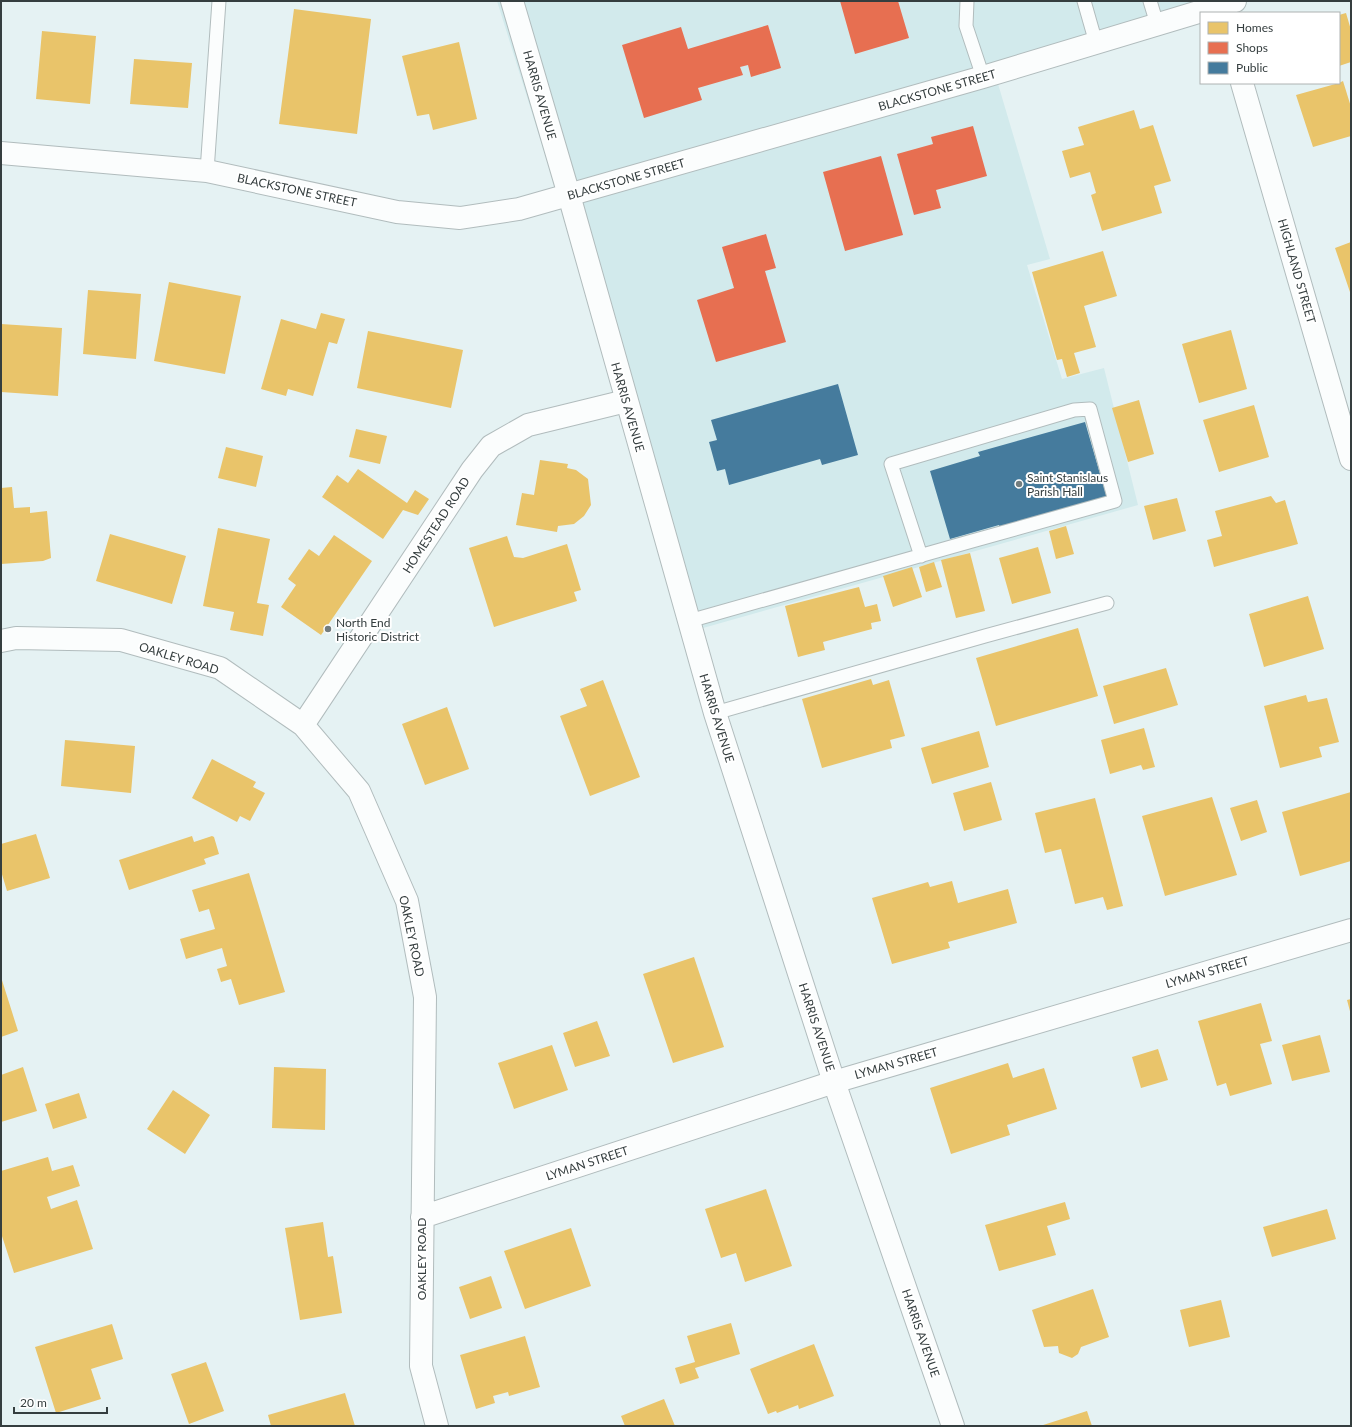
<svg xmlns="http://www.w3.org/2000/svg" width="1352" height="1427" font-family="Lato,sans-serif">
<style>
.built{fill:#d2eaec}
.homes{fill:#e9c46a}
.shops{fill:#e76f51}
.public{fill:#457b9d}
.lines{fill:none;stroke-linecap:round;stroke-linejoin:round}
.service-casing{stroke:#b1bcbd;stroke-width:15}
.minor-casing{stroke:#b1bcbd;stroke-width:24}
.tertiary-casing{stroke:#b1bcbd;stroke-width:24}
.secondary-casing{stroke:#b1bcbd;stroke-width:24}
.service{stroke:#fbfdfd;stroke-width:13}
.minor{stroke:#fbfdfd;stroke-width:22}
.tertiary{stroke:#fbfdfd;stroke-width:22}
.secondary{stroke:#fbfdfd;stroke-width:22}
.poi-dot{fill:#737d7e;stroke:#fff;stroke-width:1.5}
.labels{text-anchor:middle;dominant-baseline:central;stroke-width:4;stroke-linejoin:round;paint-order:stroke}
.street-label{font-size:12px;fill:#353e3f;stroke:#fff}
.poi-label{font-size:12px;fill:#353e3f;stroke:#fff;text-anchor:start}
</style>
<rect width="100%" height="100%" fill="#e5f2f3"/>
<path class="built" d="M497,1H1212L993,67L1050,259L1027,265L1062,379L1104,368L1138,505L696,630L635,404L543,148Z"/>
<path class="homes" d="M294,9L371,19L357,134L279,124Z
M1346,13L1351,30V62L1339,66V15Z
M42,31L96,36L90,104L36,99Z
M459,42L477,119L433,130L429,114L417,116L402,56Z
M134,59L192,63L188,108L130,104Z
M1343,81L1351,107V136L1313,147L1296,95L1339,83Z
M1134,110L1140,129L1153,125L1171,181L1154,186L1162,213L1102,231L1091,195L1096,193L1090,172L1070,178L1062,151L1084,145L1078,127Z
M1351,242V295L1335,248Z
M1103,251L1117,296L1084,306L1096,347L1074,353L1080,373L1067,377L1062,359L1057,360L1032,272Z
M169,282L241,296L225,374L154,361Z
M88,290L141,294L136,359L83,354Z
M321,313L345,319L337,344L329,342L313,396L288,389L286,396L261,389L281,319L316,329Z
M1,324L62,328L58,396L1,392Z
M1231,330L1247,389L1199,403L1182,344Z
M368,331L463,350L451,408L357,388Z
M1139,400L1154,454L1128,462L1112,408Z
M1254,405L1269,457L1219,472L1203,420Z
M356,429L387,436L380,464L349,457Z
M226,447L263,456L256,487L218,478Z
M540,460L568,464L567,468L576,470L588,479L591,505L584,516L574,524L558,526L557,532L516,525L522,493L534,495Z
M358,469L407,503L415,490L429,499L418,515L403,510L383,539L322,497L337,475L348,483Z
M12,487L14,508L30,507V513L47,511L51,558L43,561L1,564V488Z
M1271,496L1276,503L1285,500L1298,544L1214,567L1207,540L1222,536L1215,511Z
M1177,498L1186,531L1153,540L1144,506Z
M1066,526L1074,554L1056,559L1049,531Z
M218,528L270,539L257,603L269,605L263,636L230,630L234,612L203,606Z
M110,534L186,556L172,604L96,581Z
M334,535L372,561L321,635L281,607L296,585L288,579L309,549L319,556Z
M507,536L514,557L523,558L567,544L581,590L574,592L577,601L494,627L469,548Z
M1038,547L1051,593L1012,604L999,558Z
M970,553L985,611L956,618L941,560Z
M934,562L942,587L926,592L919,567Z
M912,567L922,597L893,607L883,576Z
M859,587L865,607L877,604L881,621L871,623L872,629L823,642L825,650L798,657L785,606Z
M1308,596L1324,649L1264,667L1249,614Z
M1078,628L1098,696L996,726L976,658Z
M1166,668L1178,705L1114,724L1103,686Z
M871,679L873,685L889,680L905,736L890,740L892,748L822,768L802,699Z
M603,680L640,777L590,796L560,716L587,706L580,689Z
M1306,695L1308,702L1327,698L1339,742L1319,747L1322,757L1280,768L1264,706Z
M447,707L469,769L425,785L402,724Z
M1144,728L1155,767L1143,770L1141,765L1110,774L1101,740Z
M979,731L989,767L932,784L921,748Z
M65,740L135,746L131,793L61,786Z
M212,759L256,782L253,787L265,793L250,821L240,816L237,822L192,798Z
M991,782L1002,820L964,831L953,793Z
M1351,792V861L1300,876L1282,812Z
M1212,797L1237,875L1165,896L1142,816Z
M1095,798L1123,906L1107,910L1103,897L1075,904L1061,849L1045,853L1035,813Z
M1257,800L1267,832L1241,841L1230,808Z
M36,834L50,878L7,891L1,871V844Z
M192,836L194,842L212,836L214,837L219,854L204,859L206,864L129,890L119,860Z
M249,873L285,992L239,1005L231,979L221,982L217,969L227,966L222,948L186,959L180,939L215,929L209,909L199,912L192,890Z
M952,881L958,903L1008,889L1017,923L948,942L950,948L892,964L872,898L928,882L930,887Z
M694,957L724,1047L673,1063L643,974Z
M1,977L18,1031L1,1037Z
M1351,999V1015L1347,1000Z
M1261,1003L1272,1041L1260,1044L1272,1084L1230,1096L1226,1083L1217,1086L1198,1021Z
M597,1021L610,1056L575,1067L563,1033Z
M1320,1035L1330,1072L1292,1081L1282,1045Z
M552,1045L568,1090L514,1109L498,1063Z
M1158,1049L1168,1080L1141,1088L1132,1057Z
M1008,1063L1013,1078L1044,1068L1057,1109L1007,1125L1010,1135L951,1154L930,1088Z
M23,1067L37,1111L1,1122V1075Z
M274,1067L326,1069L325,1130L272,1128Z
M173,1090L210,1115L185,1154L147,1129Z
M79,1093L87,1118L53,1129L45,1104Z
M48,1157L52,1171L73,1165L80,1186L47,1197L51,1209L77,1200L93,1249L14,1273L1,1233V1171Z
M766,1189L792,1266L745,1282L736,1253L721,1258L705,1209Z
M1065,1202L1070,1219L1047,1226L1056,1255L999,1271L985,1225Z
M1327,1209L1336,1239L1272,1257L1263,1227Z
M323,1222L328,1257L333,1256L342,1313L300,1320L285,1228Z
M571,1228L591,1286L525,1309L504,1251Z
M491,1276L502,1308L470,1319L459,1287Z
M1093,1289L1109,1337L1081,1347L1078,1354L1072,1358L1059,1353L1058,1346L1044,1347L1032,1310Z
M1221,1300L1230,1337L1189,1347L1180,1310Z
M731,1323L740,1354L695,1368L699,1378L680,1384L675,1368L695,1362L687,1336Z
M112,1324L123,1359L91,1369L101,1399L56,1413L35,1347Z
M525,1336L540,1387L509,1396L508,1392L493,1396L495,1403L476,1409L460,1355Z
M814,1344L834,1396L799,1409L798,1405L777,1413L776,1411L768,1414L750,1369Z
M206,1362L224,1411L189,1424L171,1374Z
M345,1393L355,1426H271L268,1415Z
M664,1399L675,1426H625L621,1416Z
M1087,1411L1092,1426H1040Z"/>
<path class="shops" d="M840,1H898L909,38L855,54Z
M768,25L781,68L751,77L748,65L740,67L743,75L698,88L702,100L644,118L622,45L681,27L688,49Z
M973,126L987,176L936,190L941,208L914,215L897,154L933,144L931,137Z
M881,156L903,235L845,251L823,172Z
M766,234L776,268L765,271L786,342L716,362L697,300L734,288L722,247Z"/>
<path class="public" d="M838,384L858,455L822,465L820,459L729,485L725,469L717,471L709,442L717,440L711,420Z
M1085,422L1107,498L1000,529L999,525L950,539L930,471L980,456L978,452Z"/>
<g class="lines">
<defs>
<path id="service" d="M967,1L966,26L983,77
M1084,1L1096,43
M1150,1L1157,24
M207,171L219,1
M689,621C831,580 973,541 1115,501L1090,409L1074,410L891,464L921,556
M715,713L985,636L1107,603"/>
<path id="minor" d="M1242,83L1351,459
M1,641L16,638L121,640L220,668L303,725L359,791L407,901L425,997L421,1366L437,1426
M303,725L472,470L491,446L528,425L626,401
M422,1217L834,1082L1351,930"/>
<path id="tertiary" d="M1,153L207,171L397,212L460,218L519,209L983,77L1235,1"/>
<path id="secondary" d="M512,1L569,195L715,713L834,1082L953,1426"/>
</defs>
<use href="#service" class="service-casing"/>
<use href="#minor" class="minor-casing"/>
<use href="#tertiary" class="tertiary-casing"/>
<use href="#secondary" class="secondary-casing"/>
<use href="#service" class="service"/>
<use href="#minor" class="minor"/>
<use href="#tertiary" class="tertiary"/>
<use href="#secondary" class="secondary"/>
</g>
<g class="poi-dot">
<circle cx="1019" cy="484" r="4"/>
<circle cx="328" cy="629" r="4"/>
</g>
<g class="labels">
<g class="street-label">
<text transform="translate(937 90) rotate(-16)">BLACKSTONE STREET</text>
<text transform="translate(540 95) rotate(74)">HARRIS AVENUE</text>
<text transform="translate(626 179) rotate(-16)">BLACKSTONE STREET</text>
<text transform="translate(297 190) rotate(12)">BLACKSTONE STREET</text>
<text transform="translate(1297 271) rotate(74)">HIGHLAND STREET</text>
<text transform="translate(628 407) rotate(74)">HARRIS AVENUE</text>
<text transform="translate(436 525) rotate(-57)">HOMESTEAD ROAD</text>
<text transform="translate(179 658) rotate(17)">OAKLEY ROAD</text>
<text transform="translate(717 718) rotate(73)">HARRIS AVENUE</text>
<text transform="translate(412 936) rotate(78)">OAKLEY ROAD</text>
<text transform="translate(1207 972) rotate(-16)">LYMAN STREET</text>
<text transform="translate(817 1027) rotate(72)">HARRIS AVENUE</text>
<text transform="translate(896 1063) rotate(-16)">LYMAN STREET</text>
<text transform="translate(587 1163) rotate(-18)">LYMAN STREET</text>
<text transform="translate(421 1259) rotate(-90)">OAKLEY ROAD</text>
<text transform="translate(921 1333) rotate(71)">HARRIS AVENUE</text>
</g>
<g class="poi-label">
<text x="1027" y="477">Saint Stanislaus<tspan x="1027" dy="14">Parish Hall</tspan></text>
<text x="336" y="622">North End<tspan x="336" dy="14">Historic District</tspan></text>
</g>
</g>
<rect width="1352" height="1427" fill="none" stroke="#353e3f" stroke-width="4"/>
<rect x="1200" y="12" width="140" height="72" fill="#ffffff" stroke="#aeb2b2"/>
<rect x="1208" y="22" width="20" height="12" fill="#e9c46a" stroke="#aeb2b2"/>
<text x="1236" y="32" font-size="12" fill="#353e3f">Homes</text>
<rect x="1208" y="42" width="20" height="12" fill="#e76f51" stroke="#aeb2b2"/>
<text x="1236" y="52" font-size="12" fill="#353e3f">Shops</text>
<rect x="1208" y="62" width="20" height="12" fill="#457b9d" stroke="#aeb2b2"/>
<text x="1236" y="72" font-size="12" fill="#353e3f">Public</text>
<path d="M14 1407v6h93v-6" fill="none" stroke="#353e3f" stroke-width="2"/>
<text x="20" y="1407" font-size="12" fill="#353e3f" stroke="#ffffff" stroke-width="3" paint-order="stroke">20 m</text>
</svg>
